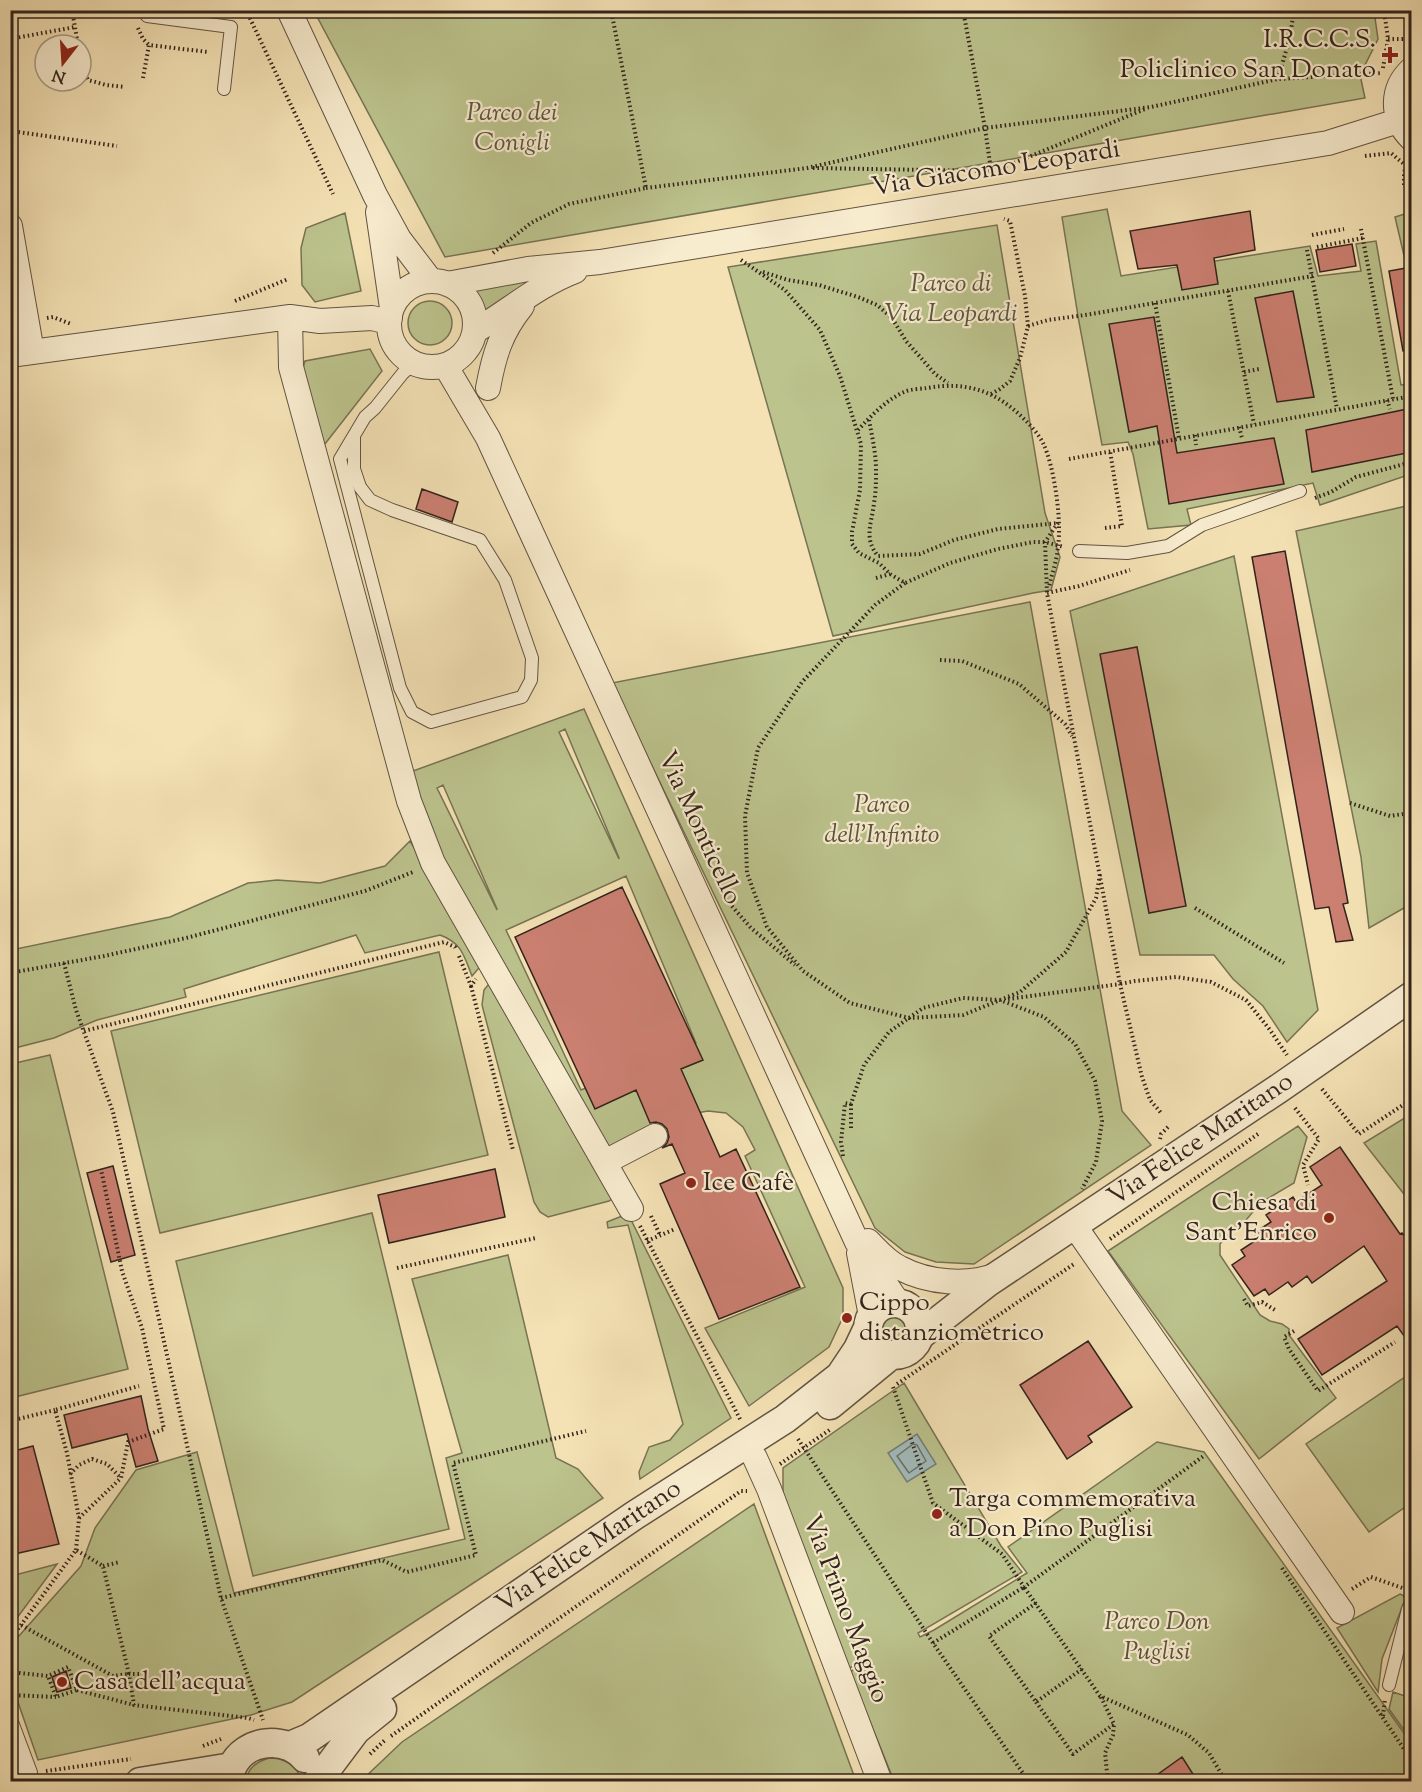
<svg xmlns="http://www.w3.org/2000/svg" width="1422" height="1792" font-family="'Sorts Mill Goudy',serif">
<style>
.green{fill:#bcc38d;stroke:#777354;stroke-width:1.5;fill-rule:evenodd}
.water{fill:#a1bbb9;stroke:#757e7a;stroke-width:1.5}
.lines{fill:none;stroke-linecap:round;stroke-linejoin:round}
.shore{stroke:#6a6f6a;stroke-width:1.5}
.building{fill:#cc8072;stroke:#32231c;stroke-width:1.5}
.service-casing{stroke:#625342;stroke-width:14}
.pedestrian-casing{stroke:#625342;stroke-width:20}
.minor-casing{stroke:#625342;stroke-width:26}
.tertiary-casing{stroke:#625342;stroke-width:31}
.path{stroke:#32231c;stroke-width:4;stroke-dasharray:1.5 3;stroke-linecap:butt}
.service{stroke:#f8eccf;stroke-width:12}
.pedestrian{stroke:#f8eccf;stroke-width:18}
.minor{stroke:#f8eccf;stroke-width:24}
.tertiary{stroke:#f8eccf;stroke-width:28}
.poi-dot{fill:#8f2418;stroke:#f8eccf;stroke-width:2}
.labels{text-anchor:middle;dominant-baseline:central;stroke-width:4.5;stroke-linejoin:round;paint-order:stroke}
.poi-label{font-size:26px;fill:#32231c;stroke:#f8eccf;text-anchor:start}
.park-label{font-size:26px;font-style:italic;fill:#5b533e;stroke:#f8eccf}
.street-label{font-size:26px;fill:#32231c;stroke:#f8eccf}
</style>
<rect width="100%" height="100%" fill="#f4e2b5"/>
<filter id="stains"><feTurbulence type="fractalNoise" baseFrequency=".00333" numOctaves="4"/><feColorMatrix values="0 0 0 0 .2 0 0 0 0 .09 0 0 0 0 .02 0 0 0 .5 -.17"/></filter>
<radialGradient id="worn" r=".72"><stop offset=".6" stop-color="#630" stop-opacity="0"/><stop offset="1" stop-color="#630" stop-opacity=".3"/></radialGradient>
<path class="green" d="M1374,11L1378,39L1360,75L1365,98L445,257L314,11Z
M1107,209L1121,276L1310,246L1318,276L1361,271L1356,244L1376,241L1401,385L1411,384V474L1320,505L1313,483L1187,509L1191,525L1148,529L1133,454L1128,442L1102,445L1079,322L1062,217Z
M1411,212V263L1406,264L1395,217Z
M345,213L361,291L315,302L302,285L301,248L306,228Z
M997,225L1045,513L1060,557L1051,590L1033,593L833,636L728,267Z
M542,275L482,319L481,311L468,289Z
M408 323a22 22 0 1 1 44 0a22 22 0 1 1-44 0Z
M370,349L382,371L321,449L302,372L305,361Z
M1411,505V904L1369,928L1361,857L1296,531Z
M1234,556L1318,1010L1287,1042L1263,1006L1233,979L1214,955H1140L1070,611Z
M1030,602L1122,1111L1151,1145L974,1264L936,1262L905,1252L875,1228L612,683Z
M584,709L843,1288V1317L829,1347L749,1406L705,1328L805,1287L745,1156L755,1150L743,1127L726,1113L708,1111L691,1114L605,1156L441,866L417,790L413,771ZM565,729L619,858V859L559,732ZM443,785L497,909V910L437,788ZM626,876L696,1043L581,1090L506,930Z
M410,841L484,962L472,976C464,956 462,943 440,935L365,953L356,935L184,989L186,997L97,1020L54,1038L11,1049V950L170,917L248,883L277,880L320,883L385,866Z
M439,952L488,1155L160,1233L111,1031Z
M492,980L615,1197L609,1201L548,1217L540,1212L534,1202L482,1005L484,990Z
M50,1055L128,1369L11,1398V1064Z
M1411,1114V1203L1364,1143Z
M1298,1126L1307,1137L1294,1183L1267,1199L1257,1207L1241,1226L1231,1231L1220,1244V1255L1260,1315L1270,1321L1282,1324L1289,1329V1335L1336,1398L1259,1459L1108,1251Z
M372,1213L449,1529L253,1576L176,1261Z
M622,1216H629L731,1418L640,1479L639,1472L649,1447L670,1440L683,1424L628,1225L608,1228L607,1222Z
M508,1255L556,1458L578,1469L603,1498L292,1702L251,1715L38,1760L11,1682L10,1646L81,1566L95,1528L136,1470L197,1452L234,1593L465,1539L446,1458L462,1453L412,1279Z
M878 1332a15 15 0 1 1 30 0a15 15 0 1 1-30 0Z
M1411,1373V1503L1369,1532L1306,1444Z
M904,1383L1001,1546L1022,1572L918,1633L920,1637L934,1630L1027,1573L1008,1547L1157,1442L1204,1452L1411,1743V1781H894L850,1672L858,1667L857,1664L848,1669L783,1497V1468Z
M754,1504L856,1781H361L402,1742Z
M57,1564L11,1626V1576Z
M1400,1594L1406,1597L1382,1659L1378,1692L1337,1628Z
M1393,1692L1411,1698L1409,1737L1389,1709Z
M269,1758C284,1758 298,1765 301,1781L245,1782C248,1768 256,1762 269,1758Z"/>
<path class="water" d="M917,1434L936,1464L907,1482L888,1453Z"/>
<g class="lines">
<path class="shore" d="M913,1444L917,1445L926,1461L909,1473L897,1456Z"/>
</g>
<path class="building" d="M1250,211L1255,250L1214,258L1218,284L1182,290L1177,265L1138,269L1130,231Z
M1352,244L1356,266L1320,272L1316,250Z
M1412,267V351H1403L1389,271Z
M1293,291L1314,397L1277,402L1255,298Z
M1154,317L1177,453L1274,438L1284,484L1169,504L1157,426L1129,432L1109,324Z
M1412,408V452L1312,472L1306,430Z
M422,489L458,502L452,522L416,509Z
M1285,551L1348,903L1343,904L1353,940L1336,942L1329,907L1315,909L1252,557Z
M1137,647L1186,906L1149,913L1100,654Z
M622,887L703,1060L681,1069L720,1157L736,1149L800,1287L719,1319L660,1184L685,1173L672,1144L662,1148L667,1143L669,1137L667,1129L662,1124L656,1122L650,1123L636,1090L595,1109L515,937Z
M1340,1147L1400,1234L1402,1233L1412,1247V1347L1397,1326L1322,1375L1298,1339L1387,1281L1364,1246L1312,1283L1307,1276L1292,1287L1288,1282L1269,1295L1265,1289L1254,1296L1232,1265L1245,1256L1241,1250L1258,1239L1254,1233L1271,1222L1266,1215L1293,1197L1296,1202L1322,1185L1310,1167Z
M113,1166L135,1255L111,1262L87,1173Z
M495,1169L505,1217L389,1243L378,1195Z
M1088,1341L1132,1407L1088,1436L1092,1442L1067,1459L1020,1385Z
M141,1396L148,1429L158,1461L136,1467L127,1434L72,1448L64,1415Z
M33,1446L59,1544L10,1555V1452Z
M66,1671L71,1688L57,1692L52,1677Z
M1182,1757L1198,1782H1147Z"/>
<g class="lines">
<defs>
<path id="service" d="M147,16L231,27L224,89
M354,436V469L360,487L370,500L392,510L480,540L505,580L532,658L531,680L522,697L431,722L412,712L400,688L340,459L365,417L375,408L403,373L414,363
M1079,551L1127,553L1168,546L1202,525L1300,491
M1389,1685L1408,1609L1412,1604"/>
<path id="pedestrian" d="M10,1725L28,1773"/>
<path id="minor" d="M289,10L375,195L399,239L431,281
M1412,69C1390,89 1391,119 1412,139
M378,212L392,308
M10,226L32,352
M389 324a43 43 0 1 1 86 0a43 43 0 1 1-86 0Z
M447,284L528,269L600,262L1328,143L1398,121
M290,317L291,367L409,801L433,863L631,1209
M475,331C509,311 538,285 575,271
M10,355L290,317L320,321L372,318L380,320L390,318
M445,365L488,438L857,1242L899,1304
M488,388C494,355 501,332 522,306
M605,1162L655,1136
M1074,1225L1342,1612
M868,1241C878,1251 887,1262 900,1268C928,1283 967,1286 997,1275
M859,1253L871,1316
M746,1444L755,1458L769,1489L880,1782"/>
<path id="tertiary" d="M868 1329a26 26 0 1 1 52 0a26 26 0 1 1-52 0Z
M919,1336L988,1282L1278,1089L1412,996
M830,1405L891,1355
M290,1746L309,1738L635,1515L785,1419L840,1376L858,1349L868,1328
M140,1782L232,1767
M229,1782C230,1777 230,1772 232,1767C245,1739 285,1735 305,1758
M317,1782L356,1730L382,1709"/>
</defs>
<use href="#service" class="service-casing"/>
<use href="#pedestrian" class="pedestrian-casing"/>
<use href="#minor" class="minor-casing"/>
<use href="#tertiary" class="tertiary-casing"/>
<path class="path" d="M72,10L78,45
M246,10L333,194
M963,10L985,128L992,177
M138,28L143,39L149,45
M10,39L75,27
M1388,39H1412
M81,61L83,69L88,80L106,85L125,87
M1383,68L1388,39L1384,10
M143,78L149,45L208,52
M1278,79L1290,37L1294,10
M10,130L11,131L117,146
M1365,156L1391,153L1412,171
M813,168L985,171L997,170L1145,109
M1404,185V173L1406,166
M646,188L807,168L985,128L1151,107L1278,79L1382,73
M1361,229L1393,399
M1312,235L1344,229
M1317,247L1363,238
M1307,250L1337,409
M493,253L531,223L569,204L646,188L611,10
M741,260L785,290L820,330L840,376L861,444L860,490L852,532V544L859,553L879,563L890,574L905,583L950,563L998,549L1033,542H1045L1064,547
M763,272L788,280L819,285L858,297L877,305L892,318L906,341L922,359L935,374L948,383
M1228,291L1254,424
M235,301L288,279
M1155,303L1179,438
M47,318L53,317L71,324
M1028,326L1048,320L1085,315L1313,276
M1244,372L1259,369
M991,394L1000,389L1010,381L1020,358L1028,326L1025,296L1010,221L1004,219
M1387,400L1390,409
M869,420C872,436 876,453 876,470C876,481 876,492 874,503C872,523 863,538 878,556L920,554L954,540L998,529L1058,523
M1239,427L1242,438
M858,430C871,416 886,400 904,392C910,389 920,389 927,388C967,381 997,391 1026,421C1032,427 1039,435 1043,443C1054,465 1062,521 1058,546C1057,560 1052,573 1049,587
M1195,435L1196,445
M1069,459L1412,396
M1315,498L1331,492L1356,477L1412,462
M1058,523L1045,542L1047,593L1120,984L1135,981L1176,977L1211,982L1246,1000L1270,1030L1287,1055
M1105,528L1122,526L1110,451
M876,578L890,574
M905,583L875,605L802,682L758,748L745,816L747,873L767,927L803,971L850,1003L909,1018L963,1015L1020,992L1066,952L1096,898L1100,874
M1047,593L1079,586L1130,570
M940,660L962,661L1019,684L1065,724L1072,736
M1350,803L1390,816L1403,814
M723,896L751,928L795,965
M1195,908L1284,963
M459,956L471,986L476,979
M64,963L76,1010L113,1112L221,1598L263,1720
M10,973L104,956L186,938L365,891L413,872
M471,986L513,1150
M1008,999L1120,984L1142,1077L1150,1100L1162,1114
M84,1031L444,942L455,947L456,949
M1322,1089L1359,1134L1412,1099
M851,1104V1131
M1295,1108L1319,1139L1303,1165L1308,1185
M1160,1139L1161,1134L1170,1125
M843,1156L841,1142L845,1103L851,1104L864,1065L889,1032L923,1008L963,998L1000,1000L1044,1017L1075,1044L1095,1081L1102,1121L1096,1162L1082,1189
M651,1216L660,1235
M640,1226L741,1421
M1110,1239L1258,1134
M647,1241L675,1229
M397,1268L536,1238
M1244,1299L1248,1306L1262,1302L1275,1310
M1294,1331L1284,1337L1289,1349L1318,1391L1395,1342
M897,1384L1074,1264
M893,1387L933,1503L1002,1554L1024,1587L1205,1455
M10,1421L55,1410
M798,1439L933,1643L1029,1782
M780,1464L831,1429
M70,1474L79,1465L92,1459L107,1464L120,1477
M79,1518L121,1478L128,1442L164,1429L142,1328L122,1271L101,1169
M76,1550L79,1518L67,1453L55,1410L139,1386
M103,1566L120,1562
M1282,1568L1412,1761
M1352,1589L1371,1577L1408,1590
M221,1598L382,1560L407,1572L476,1555L453,1463L586,1431
M1036,1603L989,1636L1036,1702L1082,1669
M10,1640L76,1550L103,1566L129,1674L113,1676L21,1625
M933,1643L1024,1587L1100,1696L1188,1735L1209,1753L1226,1782
M10,1672L48,1676L68,1667L77,1690L56,1697L48,1676
M139,1674H129L134,1705L248,1718L254,1720
M77,1690L134,1705
M10,1695L56,1697
M1101,1697L1114,1724L1113,1735L1105,1753L1108,1782
M1036,1702L1073,1754L1114,1724
M1383,1716L1385,1699
M391,1736L741,1491H747
M203,1746L221,1739
M370,1754L385,1740
M46,1771L131,1759"/>
<use href="#service" class="service"/>
<use href="#pedestrian" class="pedestrian"/>
<use href="#minor" class="minor"/>
<use href="#tertiary" class="tertiary"/>
</g>
<g class="poi-dot">
<path d="M1387 46h6v6h6v6h-6v6h-6v-6h-6v-6h6z"/>
<circle cx="691" cy="1183" r="6"/>
<circle cx="1329" cy="1218" r="6"/>
<circle cx="847" cy="1318" r="6"/>
<circle cx="937" cy="1514" r="6"/>
<circle cx="62" cy="1682" r="6"/>
</g>
<g class="labels">
<g class="poi-label">
<text x="1376" y="40" text-anchor="end">I.R.C.C.S.<tspan x="1376" dy="30">Policlinico San Donato</tspan></text>
<text x="703" y="1183">Ice Cafè</text>
<text x="1317" y="1203" text-anchor="end">Chiesa di<tspan x="1317" dy="30">Sant'Enrico</tspan></text>
<text x="859" y="1303">Cippo<tspan x="859" dy="30">distanziometrico</tspan></text>
<text x="949" y="1499">Targa commemorativa<tspan x="949" dy="30">a Don Pino Puglisi</tspan></text>
<text x="74" y="1682">Casa dell'acqua</text>
</g>
<g class="park-label">
<text x="512" y="113">Parco dei<tspan x="512" dy="30">Conigli</tspan></text>
<text x="951" y="284">Parco di<tspan x="951" dy="30">Via Leopardi</tspan></text>
<text x="882" y="805">Parco<tspan x="882" dy="30">dell'Infinito</tspan></text>
<text x="1157" y="1622">Parco Don<tspan x="1157" dy="30">Puglisi</tspan></text>
</g>
<g class="street-label">
<text transform="translate(996 169) rotate(-9)">Via Giacomo Leopardi</text>
<text transform="translate(699 828) rotate(65)">Via Monticello</text>
<text transform="translate(1201 1140) rotate(-34)">Via Felice Maritano</text>
<text transform="translate(589 1547) rotate(-34)">Via Felice Maritano</text>
<text transform="translate(845 1609) rotate(69)">Via Primo Maggio</text>
</g>
</g>
<rect width="1422" height="1792" fill="none" stroke="#f4e2b5" stroke-width="36"/>
<rect x="12" y="12" width="1398" height="1768" fill="none" stroke="#32231c" stroke-width="3"/>
<rect x="18" y="18" width="1386" height="1756" fill="none" stroke="#32231c" stroke-width="1.5"/>
<g transform="translate(63 63) rotate(197)"><circle r="28" fill="#f8eccf" stroke="#a99c87" stroke-width="1.5"/>
<path d="M0-4.5L10 22L0 15L-10 22Z" fill="#8f2418"/>
<text y="-9" font-size="16" font-weight="bold" text-anchor="middle" fill="#32231c">N</text>
</g>
<rect width="100%" height="100%" filter="url(#stains)"/>
<rect width="100%" height="100%" fill="url(#worn)"/>
</svg>
